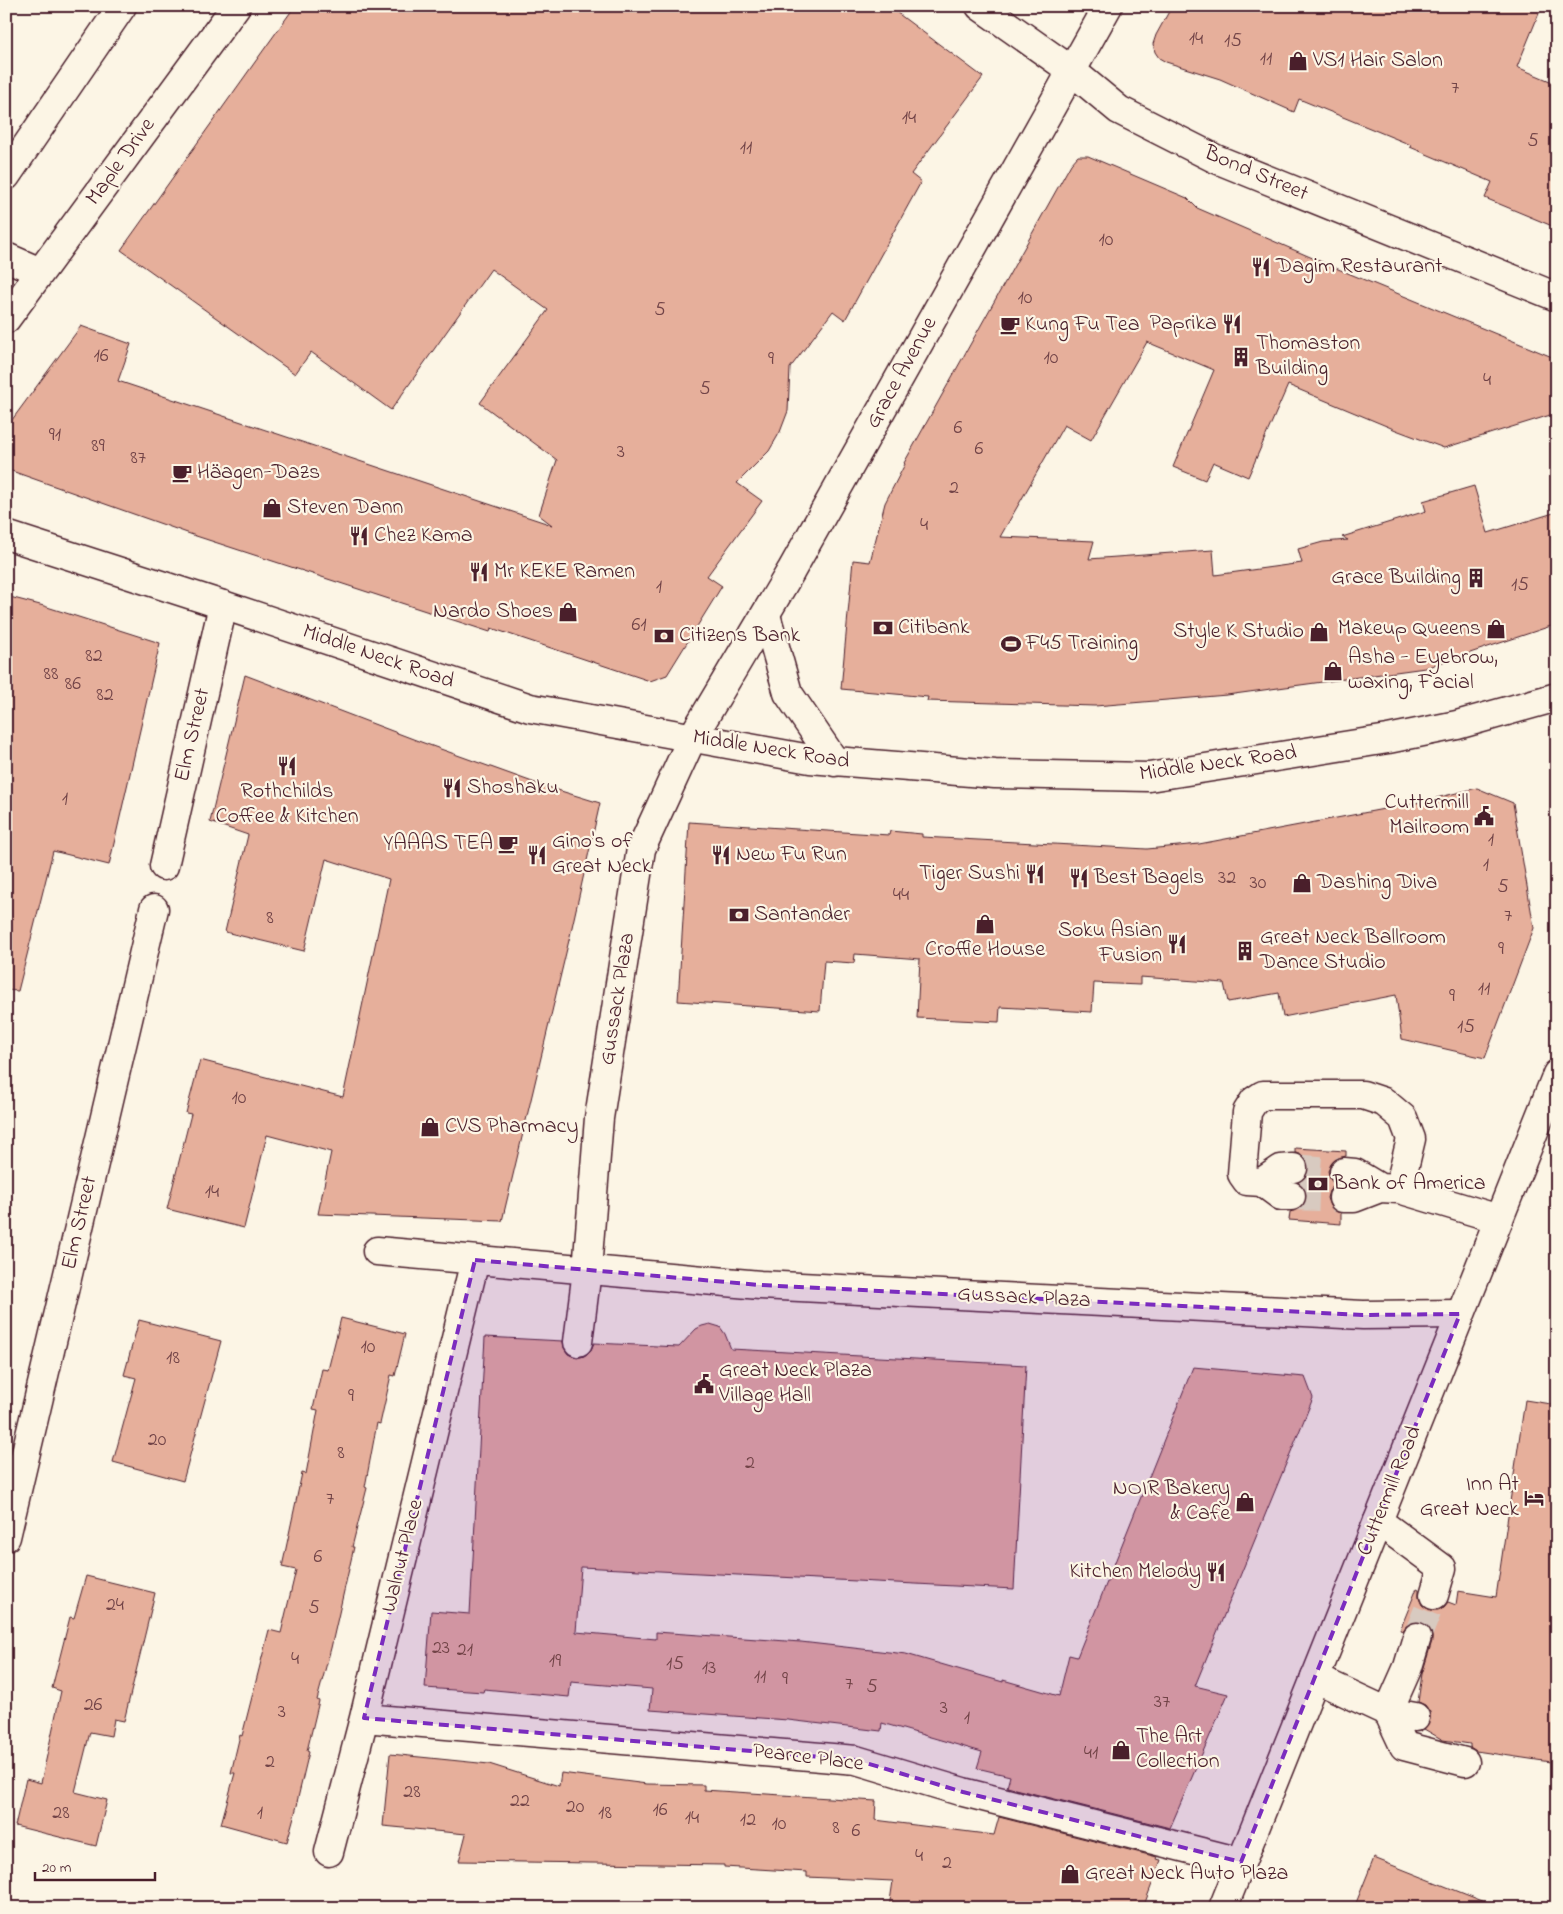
<svg xmlns="http://www.w3.org/2000/svg" width="1563" height="1914" font-family="'Indie Flower',sans-serif">
<style>
.building{fill:#e6af9b;stroke:#4a1f2b}
.lines{fill:none;stroke-linecap:round;stroke-linejoin:round}
.minor-tunnel{stroke:#d8cac0;stroke-width:28;stroke-dasharray:28 14;stroke-linecap:butt}
.minor-casing{stroke:#4a1f2b;stroke-width:31}
.major-casing{stroke:#4a1f2b;stroke-width:31}
.minor{stroke:#fcf5e5;stroke-width:28}
.major{stroke:#fcf5e5;stroke-width:28}
.marked{fill:#7b2cbf;fill-opacity:0.2;stroke:#7b2cbf;stroke-width:4;stroke-dasharray:10 6;stroke-linejoin:round}
.labels{text-anchor:middle;dominant-baseline:central;stroke-width:4.5;stroke-linejoin:round;paint-order:stroke}
.number-label{font-size:20px;fill:#714347}
.poi-label{font-size:22px;fill:#4a1f2b;stroke:#fcf5e5;text-anchor:start}
.street-label{font-size:22px;fill:#4a1f2b;stroke:#fcf5e5}
</style>
<rect width="100%" height="100%" fill="#fcf5e5"/>
<filter id="ink" filterUnits="userSpaceOnUse"><feTurbulence type="fractalNoise" baseFrequency=".02" numOctaves="2"/><feDisplacementMap in="SourceGraphic" scale="10" xChannelSelector="R" yChannelSelector="G"/><feConvolveMatrix kernelMatrix="1 2 1 2 8 2 1 2 1" color-interpolation-filters="sRGB"/></filter>
<g filter="url(#ink)">
<path class="building" d="M295,6H888L983,77L911,174L921,182L845,320L833,311L790,368L788,411L780,432L769,451L737,483L762,501L707,576L722,586L667,675L650,681L491,628L490,632L193,535L6,469V428L81,326L131,344L118,381L552,525L539,515L557,460L480,403L548,310L491,269L391,410L311,352L295,374L121,250Z
M1172,6H1542L1517,67L1557,84V228L1485,198L1492,182L1410,147L1411,145L1299,99L1294,112L1220,79L1166,62L1159,58L1155,52L1153,44L1156,35Z
M1078,156H1088L1187,198L1197,208L1338,269L1557,359V413L1444,448L1396,430L1288,385L1248,477L1213,462L1205,480L1173,467L1214,370L1147,342L1091,440L1064,425L1000,537L1094,541L1089,559L1213,550L1215,575L1302,563L1298,549L1323,542L1348,540L1342,537L1426,511L1423,501L1474,486L1488,533L1557,512V624L1425,668L1227,695L1095,706L927,701L928,697L841,689L853,560L870,562L885,503L905,464L904,463L1071,164Z
M6,596L44,606L160,643L109,865L53,851L18,991L6,990Z
M245,675L421,742L538,784L600,803L570,936L502,1221L318,1214L331,1152L267,1135L244,1228L167,1209L191,1114L186,1113L200,1060L343,1097L389,879L326,859L304,951L225,932L248,835L210,822Z
M1477,788L1513,803L1534,928L1485,1058L1402,1039L1396,995L1283,1017L1279,993L1228,1002L1224,983L1140,977V985L1094,983L1092,1012L1000,1007L999,1022L917,1018L920,959L855,954L854,963L824,961L820,1011L678,1001L689,822L889,835L890,831L922,834V837L1147,849L1199,844L1437,799L1436,798Z
M1295,1148L1346,1151V1156L1338,1158L1332,1163L1328,1171L1330,1179L1335,1185L1329,1191L1327,1198L1330,1206L1335,1211L1341,1213V1224L1289,1220L1290,1212L1299,1209L1305,1203L1307,1196L1304,1188L1298,1182L1307,1175L1308,1166L1306,1159L1300,1154L1295,1153Z
M341,1318L405,1334L395,1376L391,1375L380,1424L377,1423L365,1487L367,1488L352,1547H354L331,1648L317,1700L319,1701L307,1751L309,1752L297,1802H298L287,1842L221,1824L235,1773H231L240,1735L242,1736L269,1630L281,1633L296,1570L282,1567L302,1473L306,1474L318,1410L313,1409L322,1369L328,1370Z
M139,1320L221,1341L183,1481L113,1462L136,1378L124,1375Z
M710,1324L720,1327L725,1334L731,1349L1026,1365L1014,1589L581,1567L576,1632L656,1639V1632L801,1642L906,1654L1003,1682V1680L1059,1696L1069,1655L1077,1657L1193,1367L1305,1377L1313,1398L1195,1686L1228,1694L1170,1828L1007,1787L1010,1776L977,1768L982,1752L882,1723L881,1731L788,1720L650,1710L652,1689L571,1682L569,1697L484,1689L483,1692L425,1688L431,1611L470,1614L485,1337L563,1341L564,1348L568,1354L577,1358L584,1356L590,1352L594,1343L679,1347L696,1329L702,1326Z
M1525,1400L1557,1405V1763L1476,1751L1470,1747V1744L1443,1740L1424,1729L1430,1720V1712L1425,1705L1418,1702L1422,1674L1432,1641V1633L1428,1626L1421,1622H1413L1407,1625L1403,1631L1400,1630L1417,1588L1419,1589V1598L1422,1605L1430,1610H1438L1444,1607L1448,1602L1456,1605L1458,1591L1496,1597Z
M86,1576L155,1593L124,1721L114,1719L111,1736L90,1732L75,1792L107,1800L96,1846L15,1826L26,1779L41,1783L61,1691L52,1688L70,1617L74,1618Z
M390,1754L489,1764L559,1786L561,1773L647,1784L704,1785V1790L876,1801L875,1820L994,1835L999,1817L1157,1857L1156,1859L1161,1860L1143,1908H889L893,1881L807,1877V1872L724,1867V1865L459,1861L466,1834L383,1826Z
M1374,1858L1495,1906L1494,1908H1354Z"/>
<g class="lines">
<path class="minor-tunnel" d="M1293,1168L1344,1172
M1291,1196L1343,1198
M1417,1637L1434,1595"/>
<defs>
<path id="minor" d="M980,6L1072,71L1119,110L1216,159L1557,297
M6,176L122,6
M6,257L40,272
M6,319L236,6
M164,866L223,605
M1344,1172L1355,1173L1380,1188
M1262,1182L1281,1169L1293,1168
M1291,1196H1281L1262,1182L1247,1181L1242,1174L1247,1112L1254,1101L1263,1095H1363L1384,1102L1403,1118L1411,1139L1399,1189
M1343,1198H1354L1380,1188L1399,1189L1499,1219
M377,1251L760,1285L1363,1315L1460,1314
M578,1342L587,1270L599,1118L641,849L692,738L791,571L1108,6
M1378,1521L1442,1568L1434,1595
M6,1537L154,909
M1417,1637L1408,1667L1388,1712L1404,1746L1465,1762
M1315,1678L1388,1712L1415,1717
M364,1718L856,1760L963,1792L1241,1862
M329,1852L364,1718L475,1260"/>
<path id="major" d="M6,535L223,605L530,708L810,759L995,774L1149,777L1388,739L1457,725L1557,697
M766,615L788,693L835,762
M1223,1908L1557,1074"/>
</defs>
<use href="#minor" class="minor-casing"/>
<use href="#major" class="major-casing"/>
<use href="#minor" class="minor"/>
<use href="#major" class="major"/>
</g>
</g>
<path class="marked" d="M475,1260L760,1285L1363,1315L1460,1314L1241,1862L963,1792L856,1760L364,1718Z"/>
<defs>
<symbol id="shop-bare" viewBox="-9 -9 18 18"><path d="M-5-2.5h2.3a2.7 3.5 0 0 1 5.4 0H5L5.5 6h-11ZM-1.5-2.5h3a1.5 2.3 0 0 0-3 0Z" fill="#4a1f2b" stroke="#fcf5e5" stroke-width="2.5" paint-order="stroke"/></symbol>
<symbol id="restaurant-bare" viewBox="-9 -9 18 18"><path d="M-5-6h1v4h1v-4h1v4h1v-4h1v5L-1.5 .5V6h-2V.5L-5-1ZM5-6V6H3V1.5H1.5Q1.5-4 5-6Z" fill="#4a1f2b" stroke="#fcf5e5" stroke-width="2.5" paint-order="stroke"/></symbol>
<symbol id="cafe-bare" viewBox="-9 -9 18 18"><path d="M-5.5-4.5H6V0H3Q3 3.5 0 3.5H-2.5Q-5.5 3.5-5.5 0ZM3-3.2v2h1.7v-2ZM-6 4.5H4V6H-6Z" fill="#4a1f2b" stroke="#fcf5e5" stroke-width="2.5" paint-order="stroke"/></symbol>
<symbol id="building-bare" viewBox="-9 -9 18 18"><path d="M-4-6H4V6H1V3H-1V6H-4ZM-2.5-4.3h1.7v1.8h-1.7ZM.8-4.3h1.7v1.8H.8ZM-2.5-1h1.7V.8h-1.7ZM.8-1h1.7V.8H.8Z" fill="#4a1f2b" stroke="#fcf5e5" stroke-width="2.5" paint-order="stroke"/></symbol>
<symbol id="bank-bare" viewBox="-9 -9 18 18"><path d="M-6-4H6V4H-6ZM0-2.3a2.3 2.3 0 1 0 0 4.6a2.3 2.3 0 1 0 0-4.6Z" fill="#4a1f2b" stroke="#fcf5e5" stroke-width="2.5" paint-order="stroke"/></symbol>
<symbol id="stadium-bare" viewBox="-9 -9 18 18"><path d="M0-5a6.5 5 0 1 0 0 10a6.5 5 0 1 0 0-10ZM-3.5-1.8h7v3.6h-7Z" fill="#4a1f2b" stroke="#fcf5e5" stroke-width="2.5" paint-order="stroke"/></symbol>
<symbol id="civic-bare" viewBox="-9 -9 18 18"><path d="M-.6-6.5H3V-4.5H.6V-3L4-1V1h2V6H-6V1h2V-1L-.6-3ZM-1.2 2.5V6h2.4V2.5Z" fill="#4a1f2b" stroke="#fcf5e5" stroke-width="2.5" paint-order="stroke"/></symbol>
<symbol id="hotel-bare" viewBox="-9 -9 18 18"><path d="M-6-4.5h1.5V1H6V5H4.5V3h-9V5H-6ZM-4 0a1.8 1.8 0 1 1 3.6 0ZM.5 0V-2.5h3Q6-2.5 6 0Z" fill="#4a1f2b" stroke="#fcf5e5" stroke-width="2.5" paint-order="stroke"/></symbol>
</defs>
<g fill-rule="evenodd">
<use href="#shop-bare" x="1284" y="47" width="28" height="28"/>
<use href="#restaurant-bare" x="1247" y="253" width="28" height="28"/>
<use href="#restaurant-bare" x="1218" y="310" width="28" height="28"/>
<use href="#cafe-bare" x="996" y="311" width="28" height="28"/>
<use href="#building-bare" x="1227" y="343" width="28" height="28"/>
<use href="#cafe-bare" x="168" y="459" width="28" height="28"/>
<use href="#shop-bare" x="258" y="494" width="28" height="28"/>
<use href="#restaurant-bare" x="345" y="522" width="28" height="28"/>
<use href="#restaurant-bare" x="465" y="558" width="28" height="28"/>
<use href="#building-bare" x="1462" y="564" width="28" height="28"/>
<use href="#shop-bare" x="554" y="598" width="28" height="28"/>
<use href="#bank-bare" x="869" y="614" width="28" height="28"/>
<use href="#shop-bare" x="1482" y="615" width="28" height="28"/>
<use href="#shop-bare" x="1305" y="618" width="28" height="28"/>
<use href="#bank-bare" x="650" y="622" width="28" height="28"/>
<use href="#stadium-bare" x="997" y="630" width="28" height="28"/>
<use href="#shop-bare" x="1319" y="657" width="28" height="28"/>
<use href="#restaurant-bare" x="273" y="752" width="28" height="28"/>
<use href="#restaurant-bare" x="438" y="774" width="28" height="28"/>
<use href="#civic-bare" x="1470" y="802" width="28" height="28"/>
<use href="#cafe-bare" x="494" y="830" width="28" height="28"/>
<use href="#restaurant-bare" x="523" y="841" width="28" height="28"/>
<use href="#restaurant-bare" x="707" y="841" width="28" height="28"/>
<use href="#restaurant-bare" x="1021" y="860" width="28" height="28"/>
<use href="#restaurant-bare" x="1065" y="864" width="28" height="28"/>
<use href="#shop-bare" x="1288" y="869" width="28" height="28"/>
<use href="#bank-bare" x="725" y="901" width="28" height="28"/>
<use href="#shop-bare" x="971" y="910" width="28" height="28"/>
<use href="#restaurant-bare" x="1163" y="930" width="28" height="28"/>
<use href="#building-bare" x="1231" y="937" width="28" height="28"/>
<use href="#shop-bare" x="416" y="1113" width="28" height="28"/>
<use href="#bank-bare" x="1304" y="1170" width="28" height="28"/>
<use href="#civic-bare" x="690" y="1370" width="28" height="28"/>
<use href="#hotel-bare" x="1520" y="1484" width="28" height="28"/>
<use href="#shop-bare" x="1231" y="1488" width="28" height="28"/>
<use href="#restaurant-bare" x="1202" y="1558" width="28" height="28"/>
<use href="#shop-bare" x="1107" y="1736" width="28" height="28"/>
<use href="#shop-bare" x="1056" y="1860" width="28" height="28"/>
</g>
<g class="labels">
<g class="number-label">
<text x="1196" y="39">14</text>
<text x="1233" y="41">15</text>
<text x="1266" y="59">11</text>
<text x="1455" y="88">7</text>
<text x="909" y="118">14</text>
<text x="1533" y="141">5</text>
<text x="746" y="148">11</text>
<text x="1106" y="240">10</text>
<text x="1025" y="298">10</text>
<text x="660" y="310">5</text>
<text x="101" y="356">16</text>
<text x="1051" y="358">10</text>
<text x="771" y="359">9</text>
<text x="1487" y="380">4</text>
<text x="705" y="389">5</text>
<text x="958" y="428">6</text>
<text x="55" y="435">91</text>
<text x="98" y="446">89</text>
<text x="979" y="449">6</text>
<text x="621" y="452">3</text>
<text x="138" y="458">87</text>
<text x="954" y="488">2</text>
<text x="924" y="525">4</text>
<text x="1520" y="585">15</text>
<text x="659" y="587">1</text>
<text x="639" y="625">61</text>
<text x="94" y="656">82</text>
<text x="51" y="674">88</text>
<text x="73" y="684">86</text>
<text x="105" y="695">82</text>
<text x="65" y="799">1</text>
<text x="1491" y="840">1</text>
<text x="1486" y="865">1</text>
<text x="1227" y="878">32</text>
<text x="1258" y="883">30</text>
<text x="1503" y="887">5</text>
<text x="901" y="895">44</text>
<text x="1508" y="916">7</text>
<text x="270" y="918">8</text>
<text x="1501" y="949">9</text>
<text x="1484" y="989">11</text>
<text x="1452" y="996">9</text>
<text x="1466" y="1027">15</text>
<text x="239" y="1098">10</text>
<text x="212" y="1192">14</text>
<text x="368" y="1347">10</text>
<text x="173" y="1358">18</text>
<text x="351" y="1396">9</text>
<text x="157" y="1440">20</text>
<text x="341" y="1453">8</text>
<text x="750" y="1463">2</text>
<text x="330" y="1499">7</text>
<text x="318" y="1557">6</text>
<text x="115" y="1605">24</text>
<text x="314" y="1608">5</text>
<text x="441" y="1648">23</text>
<text x="465" y="1650">21</text>
<text x="295" y="1659">4</text>
<text x="555" y="1661">19</text>
<text x="675" y="1664">15</text>
<text x="709" y="1668">13</text>
<text x="760" y="1677">11</text>
<text x="785" y="1679">9</text>
<text x="849" y="1684">7</text>
<text x="872" y="1687">5</text>
<text x="1162" y="1702">37</text>
<text x="93" y="1705">26</text>
<text x="944" y="1708">3</text>
<text x="282" y="1712">3</text>
<text x="967" y="1718">1</text>
<text x="1091" y="1753">41</text>
<text x="270" y="1762">2</text>
<text x="412" y="1792">28</text>
<text x="520" y="1801">22</text>
<text x="575" y="1807">20</text>
<text x="660" y="1810">16</text>
<text x="61" y="1813">28</text>
<text x="260" y="1813">1</text>
<text x="605" y="1813">18</text>
<text x="692" y="1818">14</text>
<text x="748" y="1820">12</text>
<text x="779" y="1824">10</text>
<text x="836" y="1828">8</text>
<text x="856" y="1831">6</text>
<text x="919" y="1856">4</text>
<text x="947" y="1863">2</text>
</g>
<g class="poi-label">
<text x="1313" y="61">VS1 Hair Salon</text>
<text x="1276" y="267">Dagim Restaurant</text>
<text x="1217" y="324" text-anchor="end">Paprika</text>
<text x="1025" y="325">Kung Fu Tea</text>
<text x="1256" y="344">Thomaston<tspan x="1256" dy="25">Building</tspan></text>
<text x="197" y="473">Häagen-Dazs</text>
<text x="287" y="508">Steven Dann</text>
<text x="374" y="536">Chez Kama</text>
<text x="494" y="572">Mr KEKE Ramen</text>
<text x="1461" y="578" text-anchor="end">Grace Building</text>
<text x="553" y="612" text-anchor="end">Nardo Shoes</text>
<text x="898" y="628">Citibank</text>
<text x="1481" y="629" text-anchor="end">Makeup Queens</text>
<text x="1304" y="632" text-anchor="end">Style K Studio</text>
<text x="679" y="636">Citizens Bank</text>
<text x="1026" y="644">F45 Training</text>
<text x="1348" y="658">Asha - Eyebrow,<tspan x="1348" dy="25">waxing, Facial</tspan></text>
<text x="467" y="788">Shoshaku</text>
<text x="287" y="792" text-anchor="middle">Rothchilds<tspan x="287" dy="25">Coffee &amp; Kitchen</tspan></text>
<text x="1469" y="803" text-anchor="end">Cuttermill<tspan x="1469" dy="25">Mailroom</tspan></text>
<text x="552" y="842">Gino's of<tspan x="552" dy="25">Great Neck</tspan></text>
<text x="493" y="844" text-anchor="end">YAAAS TEA</text>
<text x="736" y="855">New Fu Run</text>
<text x="1020" y="874" text-anchor="end">Tiger Sushi</text>
<text x="1094" y="878">Best Bagels</text>
<text x="1317" y="883">Dashing Diva</text>
<text x="754" y="915">Santander</text>
<text x="1162" y="931" text-anchor="end">Soku Asian<tspan x="1162" dy="25">Fusion</tspan></text>
<text x="1260" y="938">Great Neck Ballroom<tspan x="1260" dy="25">Dance Studio</tspan></text>
<text x="985" y="950" text-anchor="middle">Croffle House</text>
<text x="445" y="1127">CVS Pharmacy</text>
<text x="1333" y="1184">Bank of America</text>
<text x="719" y="1371">Great Neck Plaza<tspan x="719" dy="25">Village Hall</tspan></text>
<text x="1519" y="1485" text-anchor="end">Inn At<tspan x="1519" dy="25">Great Neck</tspan></text>
<text x="1230" y="1489" text-anchor="end">NOIR Bakery<tspan x="1230" dy="25">&amp; Cafe</tspan></text>
<text x="1201" y="1572" text-anchor="end">Kitchen Melody</text>
<text x="1136" y="1737">The Art<tspan x="1136" dy="25">Collection</tspan></text>
<text x="1085" y="1874">Great Neck Auto Plaza</text>
</g>
<g class="street-label">
<text transform="translate(121 162) rotate(-54)">Maple Drive</text>
<text transform="translate(1256 174) rotate(23)">Bond Street</text>
<text transform="translate(902 373) rotate(-61)">Grace Avenue</text>
<text transform="translate(378 657) rotate(19)">Middle Neck Road</text>
<text transform="translate(193 735) rotate(-77)">Elm Street</text>
<text transform="translate(771 750) rotate(9)">Middle Neck Road</text>
<text transform="translate(1218 764) rotate(-8)">Middle Neck Road</text>
<text transform="translate(618 999) rotate(-81)">Gussack Plaza</text>
<text transform="translate(80 1223) rotate(-77)">Elm Street</text>
<text transform="translate(1024 1298) rotate(3)">Gussack Plaza</text>
<text transform="translate(1390 1491) rotate(-68)">Cuttermill Road</text>
<text transform="translate(403 1556) rotate(-76)">Walnut Place</text>
<text transform="translate(808 1758) rotate(7)">Pearce Place</text>
</g>
</g>
<rect width="1563" height="1914" fill="none" stroke="#fcf5e5" stroke-width="25"/>
<rect x="12" y="12" width="1538" height="1889" fill="none" stroke="#4a1f2b" stroke-width="2" filter="url(#ink)"/>
<path d="M35 1872v8h120v-8" fill="none" stroke="#4a1f2b" stroke-width="2.5"/>
<text x="42" y="1872" font-size="15" fill="#4a1f2b" stroke="#fcf5e5" stroke-width="4" paint-order="stroke">20 m</text>
</svg>
